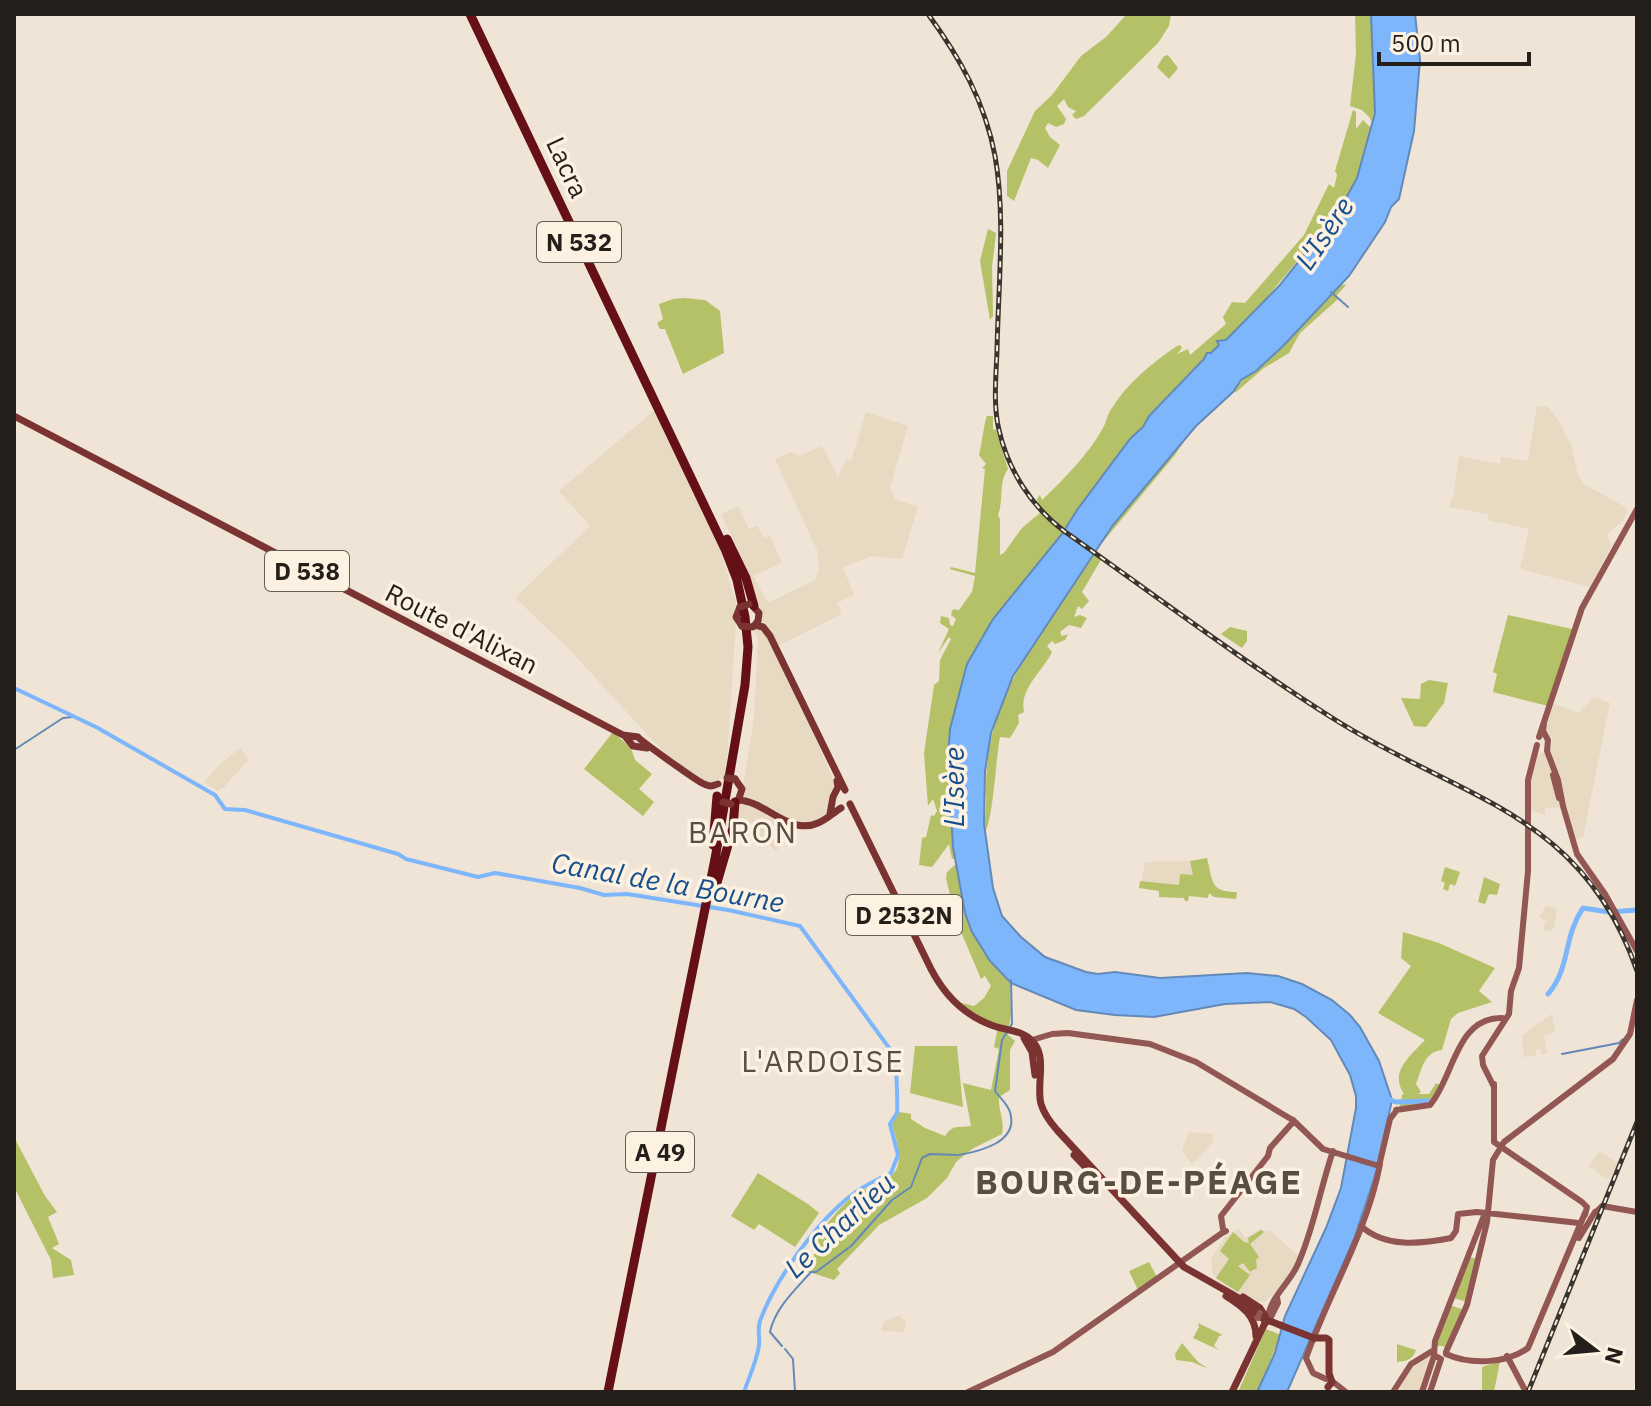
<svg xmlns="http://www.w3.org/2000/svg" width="1651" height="1406" font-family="'IBM Plex Sans',sans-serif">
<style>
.built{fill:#e8d9c3}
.green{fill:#b5c167}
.water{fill:#7eb6fc;stroke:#6389b8;stroke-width:2}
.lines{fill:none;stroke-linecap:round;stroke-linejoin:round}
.stream{stroke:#6389b8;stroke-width:2}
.canal{stroke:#7eb6fc;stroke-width:4}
.river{stroke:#7eb6fc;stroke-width:5}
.secondary{stroke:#925653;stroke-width:6}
.primary{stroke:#7b3332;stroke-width:7}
.highway{stroke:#651016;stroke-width:9}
.rail-casing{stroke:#3b352f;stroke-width:5}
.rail{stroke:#fdf1e2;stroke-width:2;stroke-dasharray:6;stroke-linecap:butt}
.secondary-bridge{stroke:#925653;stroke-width:6}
.primary-bridge{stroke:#7b3332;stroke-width:7}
.labels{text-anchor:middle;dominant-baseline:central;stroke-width:7;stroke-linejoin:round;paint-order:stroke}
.shield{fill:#fdf1e2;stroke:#655e56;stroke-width:2}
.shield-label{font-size:24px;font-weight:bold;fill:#241f1a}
.street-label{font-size:26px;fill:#241f1a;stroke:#fdf1e2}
.water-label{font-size:28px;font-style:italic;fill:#174f8d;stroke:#fdf1e2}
.quarter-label{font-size:30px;letter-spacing:2px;fill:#584f42;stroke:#fdf1e2}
.district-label{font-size:34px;font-weight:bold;letter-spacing:2px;fill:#584f42;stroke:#fdf1e2}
</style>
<rect width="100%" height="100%" fill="#efe4d5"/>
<path class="built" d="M1537,406L1548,407L1559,421L1572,447L1578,476L1584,484L1627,508V512L1623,521L1607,534L1611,546L1590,587L1520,569L1529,529L1488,520V514L1449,507L1454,493L1459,456L1500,464L1501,457L1528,461Z
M656,409L721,551L737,607L726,774L714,784H708L666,755L567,647L515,598L590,526L559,491Z
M866,412L908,426L890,488L895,499L918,507L902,559L871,556L843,567L854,595L837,603L842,614L776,647L837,788L831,813L802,831L792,827L776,851L738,819L737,805L743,787L754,718L758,638L753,630L762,617L755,604L750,575L721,514L738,506L749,529L757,526L764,538L770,536L782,563L753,576L768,603L815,580L819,570L817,550L775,459L791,452L799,456L822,446L838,477L846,459L851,461Z
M1594,697L1610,703L1583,837L1576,840L1564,807L1545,808V815L1530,810L1531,774L1536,754L1549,751L1553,738L1544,731L1553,703L1578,713Z
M240,748L249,759L225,786L218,791L204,782L217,767Z
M1190,861L1193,875L1179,885L1142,881L1145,862Z
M1546,906L1557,908L1554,928L1551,931L1542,929L1546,921L1539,917Z
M1552,1014L1555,1032L1544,1035L1547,1053L1542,1055L1541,1049H1536V1056L1524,1057L1522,1035Z
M1189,1132L1213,1134V1142L1192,1164L1182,1150Z
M1600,1151L1619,1164L1608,1180L1589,1166Z
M1239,1228L1245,1238L1261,1229L1266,1232L1269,1230L1299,1256L1283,1286L1264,1302H1254L1218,1281L1212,1272L1211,1259L1224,1238Z
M901,1315V1318L906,1319L904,1332L881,1331L883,1322Z
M1427,1356L1431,1358L1420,1392H1398L1409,1369Z"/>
<path class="green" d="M1127,14H1171L1169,26L1158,43L1084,116L1076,119L1072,115L1076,111L1068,107L1064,99L1057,106L1066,119L1064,124L1056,127L1048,123L1045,128L1050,137L1060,145L1048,168L1038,160L1031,158L1014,201L1007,196V171L1035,111L1052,95L1081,56L1106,37Z
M1355,14H1371C1371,35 1380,110 1371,122L1370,118L1362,110L1350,106L1356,54Z
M1168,55L1178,68L1169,79L1157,67L1164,56Z
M1353,110L1356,112V129L1363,120L1370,127V136L1357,178L1339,211L1254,313L1226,340L1217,341L1219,344L1149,416L1144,427L1130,439L1077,510L1062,534L993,619L950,729L948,757L955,858L952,859L949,844L932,867L919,865L922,838L926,837L931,815L934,816L937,811L933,799L928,806L924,753L934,685L939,681L940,660L951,639L949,637L938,653L949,629L940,623L941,616L949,618L950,625L953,626L956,619L951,615L953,609L959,610L972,592L975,576L950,569L951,567L975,573L985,469L982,468L986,464L979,455C982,445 984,422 987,416H993V429L996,430L1008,469C998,482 1004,501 998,515L1000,519V555L1004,553L1022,528L1041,512L1037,499L1040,495L1042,500C1064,479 1088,455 1103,428C1106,423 1107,416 1110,411C1126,384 1152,363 1177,346L1180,345L1182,348L1177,354L1188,349L1190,355L1226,324L1223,317L1232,302L1245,303L1304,235L1329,184L1334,188L1337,175L1335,171Z
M988,229L996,233L992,267L993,316L990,320L980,261Z
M1340,284L1346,285L1337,295V300L1300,333L1289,353L1264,368L1236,392H1233C1246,373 1268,360 1284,345C1304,326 1320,303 1340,284Z
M684,298L705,300L720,311L724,353L683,374L665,329H660L657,323L663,319L659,304L673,299Z
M1186,438L1175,455L1097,549L1113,525Z
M1095,553L1102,558L1082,592L1089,601L1082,609L1078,606L1074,617L1080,615L1087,618L1081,628L1069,625L1060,632L1062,636L1068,634L1065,640L1055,644L1052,641L1047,646L1052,652C1043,671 1019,689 1024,712L1018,715L1019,723L1010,738L1000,737C996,757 993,820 985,832C984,820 987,807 986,795C985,716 1014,672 1057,609C1069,591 1080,568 1095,553Z
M1508,615L1572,629L1548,706L1493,692L1497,674L1493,672Z
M1230,627L1247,631V641L1242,648L1221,634Z
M1429,680L1448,683L1444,703L1426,727L1414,726L1401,698L1420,699L1421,684Z
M613,732L631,748L635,760L652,774L639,789L654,802L643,816L584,769Z
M1207,858C1213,882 1210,892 1237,892L1236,899L1214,897L1209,893L1208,898L1189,896L1188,901H1185L1184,898L1159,897V891L1139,888L1140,881L1179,885L1180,874L1193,875L1190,861Z
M956,864L965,913L1003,975L1010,983L1011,1013L1008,1035L1015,1041L1010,1050V1090L999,1097C998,1111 1005,1121 1002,1134L972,1149L956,1162L947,1178L927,1198L879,1225L837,1269L840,1273L834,1280L806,1271L817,1249L813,1243C826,1225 838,1208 855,1195C867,1186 891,1182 897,1168C902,1154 896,1139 892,1124L899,1112L911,1114V1119L925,1128L945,1136C953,1124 959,1128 971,1126L963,1083L991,1090L999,1049L994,1047L998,1027L961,1006L962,1003L974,1006L984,998L991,986L985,976L981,979L956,920L946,878L947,872Z
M1445,867L1460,872L1455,886L1450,884L1448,891L1443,889L1445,883L1441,881Z
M1484,877L1500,884L1497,895L1489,894L1485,904L1478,902Z
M1403,932L1439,943L1495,968L1479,991L1492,1002L1458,1013L1451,1019L1442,1050C1424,1052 1422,1069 1416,1084L1421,1092L1418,1094H1429L1436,1083L1441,1086L1432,1102L1414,1107L1400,1106L1402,1095L1404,1094C1389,1072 1410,1056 1425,1040L1378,1013L1411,966L1401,958Z
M915,1046H957L963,1107L910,1093Z
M14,1137L45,1196L57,1212L48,1217L59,1244L52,1248L71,1260L74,1275L53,1278L51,1260L14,1187Z
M758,1173L808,1204L819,1213L795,1247L759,1224L754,1230L731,1216Z
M1261,1230L1264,1232L1250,1244L1259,1257L1256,1260L1257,1268L1250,1272L1243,1263L1238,1266L1250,1275L1238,1292L1216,1278L1229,1259L1220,1251L1233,1232L1244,1242L1249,1243L1248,1238Z
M1470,1257L1477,1259L1467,1302L1454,1298Z
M1149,1262L1157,1277L1138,1290L1129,1271Z
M1450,1305L1464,1310L1446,1349L1443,1346H1436Z
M1198,1323L1223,1335L1219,1336L1214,1346L1219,1350L1193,1338L1199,1327Z
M1266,1329L1281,1335L1257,1392H1238Z
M1182,1343L1198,1362L1209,1369L1192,1362L1176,1360L1175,1354Z
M1397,1344L1416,1350C1413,1360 1406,1361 1397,1362Z
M1500,1361L1494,1392H1482V1367Z"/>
<path class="water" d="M1371,14H1415L1420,60L1414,131L1399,199L1391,207L1385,222L1349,276L1283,346L1256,371L1241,380L1233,392L1196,426L1113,525L1013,676L991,733L985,771L984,824L993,888L1002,916L1021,937L1045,957L1086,972L1098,974L1115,972L1160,978L1247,973L1278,976L1302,984L1332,1000L1350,1015L1360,1027L1379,1061L1392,1100L1377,1170L1354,1239L1287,1392H1257L1275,1353L1285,1316L1326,1228L1341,1188L1356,1108V1096L1350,1075L1331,1040L1306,1017L1294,1009L1270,1002L1225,1004L1154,1017L1115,1015L1076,1010L1011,983L990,961L972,932L965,913L953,847L948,757L950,729L967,664L993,619L1062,534L1077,510L1130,439L1143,427L1149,416L1204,359L1207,353H1211L1219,345L1217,341L1226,340L1279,286L1339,211L1357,178L1375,113Z"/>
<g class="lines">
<path class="stream" d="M1331,292L1348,307
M14,750L63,718L72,717
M1562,1054L1619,1043L1623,1039
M959,1155C981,1151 1019,1142 1010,1112C1007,1103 1000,1098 995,1091L1002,1040L1012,1024L1011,980
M782,1346L770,1332C775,1308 795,1290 811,1272H816L851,1246L892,1200L911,1187L922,1158L930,1154L957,1155
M785,1349L793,1359L795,1392"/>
<path class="canal" d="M14,688L96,727L215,795L225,809L245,810L398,854L406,859L478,877L495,873L580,888L604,895L627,894L728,910L800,926L895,1056C896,1060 898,1109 897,1112C896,1116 892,1120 890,1124L898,1155L891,1173C878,1179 865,1185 853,1194C817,1221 775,1280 760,1321C757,1329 760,1337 759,1345C757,1361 749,1377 744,1392"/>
<path class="river" d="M1548,994C1571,967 1563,937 1583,908L1609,912L1637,910
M1388,1099L1396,1102L1429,1101"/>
<path class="secondary" d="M1544,723L1543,731L1548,740L1547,751L1558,780L1563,806L1577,854L1605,894L1637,951
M1539,737L1582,608L1637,509
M1553,775L1559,798
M1032,1040L1052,1034L1068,1033L1150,1044L1196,1062L1291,1119
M1494,1084V1142L1582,1202L1587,1207L1585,1215
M1494,1087L1483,1065L1482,1056L1509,1014L1511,991L1519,968L1528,871V780L1537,745
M1396,1110L1430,1105C1454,1077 1456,1017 1502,1018
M1293,1120L1323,1149L1379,1166
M1379,1166L1390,1119L1397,1110
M1593,1215L1602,1206L1637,1212
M1361,1226C1385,1248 1421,1244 1451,1238L1456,1231L1458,1214L1477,1212L1579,1223
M1222,1233L1226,1231L1223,1229L1221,1216L1268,1156L1270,1148L1294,1121
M1579,1238L1595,1212
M1268,1317C1271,1296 1290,1283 1298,1264C1314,1228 1320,1189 1333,1151
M1270,1319L1278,1303L1277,1297
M1446,1352L1467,1305L1487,1222L1493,1160L1504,1142L1613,1059L1630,1034L1637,1000
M1446,1354C1470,1365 1506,1364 1528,1348L1585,1213
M1507,1356L1526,1392
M1441,1359L1434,1355L1435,1341L1483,1218
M1326,1379L1313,1373L1306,1358C1329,1292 1367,1233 1380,1164
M1332,1381L1346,1392
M968,1392L1053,1352L1222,1233
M1393,1392L1411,1364L1434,1350
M1422,1392L1434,1356
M1430,1392L1441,1359"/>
<path class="primary" d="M14,416L623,735L638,737C641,741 698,782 704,784C711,787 711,786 718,784
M751,604L759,613L758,621L754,626
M740,607L736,617L742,626
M755,625L763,627L770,636L845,790
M625,736L633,746L647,748
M735,779L742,789L738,801
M738,800C766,801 789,836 818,823C826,820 833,813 841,808
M850,804L931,969C945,996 965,1016 994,1026C1008,1031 1024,1030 1034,1043C1047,1059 1036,1085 1041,1104C1044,1114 1050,1122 1057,1130L1184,1267L1237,1297L1262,1318L1280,1325
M830,814L833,797L838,787L837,781
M1024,1038L1032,1052L1035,1075
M1074,1155L1093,1175
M1226,1296C1242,1306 1256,1316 1256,1336
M1243,1297L1260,1308L1265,1316
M1314,1338H1326L1329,1340V1373L1332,1382L1328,1387
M1232,1392L1265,1323"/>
<path class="highway" d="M470,14L725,549L737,580L745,617L748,647L745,685L715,859L608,1392
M727,539L746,578L754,606
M713,845L717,796
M716,886L733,828L735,802"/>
<defs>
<path id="rail" d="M928,14C960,58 985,102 995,156C1006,217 998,289 997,351C996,377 993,405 999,430C1008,470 1031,506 1064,531C1153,594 1241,660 1334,719C1460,799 1582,811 1637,971
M1528,1392L1637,1122"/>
</defs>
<use href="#rail" class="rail-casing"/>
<use href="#rail" class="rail"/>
<path class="secondary-bridge" d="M1258,1318L1260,1313"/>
<path class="primary-bridge" d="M740,607L749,604
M742,626L752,627
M727,778L735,779
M723,802L731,804
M1265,1323V1316
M1280,1325L1314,1338"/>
</g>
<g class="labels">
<g class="shield">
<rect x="537" y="222" width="84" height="40" rx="6"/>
<rect x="265" y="551" width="84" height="40" rx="6"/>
<rect x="846" y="895" width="116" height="40" rx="6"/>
<rect x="626" y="1132" width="68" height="40" rx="6"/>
</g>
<g class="shield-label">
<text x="579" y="242">N 532</text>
<text x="307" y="571">D 538</text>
<text x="904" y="915">D 2532N</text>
<text x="660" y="1152">A 49</text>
</g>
<g class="street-label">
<text transform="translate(568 167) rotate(65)">Lacra</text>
<text transform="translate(462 628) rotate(27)">Route d'Alixan</text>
</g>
<g class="water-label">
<text transform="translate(1324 233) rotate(-56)">L'Isère</text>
<text transform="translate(953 787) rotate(-90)">L'Isère</text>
<text transform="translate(668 882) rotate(10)">Canal de la Bourne</text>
<text transform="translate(839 1225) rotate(-43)">Le Charlieu</text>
</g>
<g class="quarter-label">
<text x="743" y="831">BARON</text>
<text x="823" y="1060">L'ARDOISE</text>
</g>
<g class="district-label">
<text x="1139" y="1181">BOURG-DE-PÉAGE</text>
</g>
</g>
<rect width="1651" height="1406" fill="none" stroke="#241f1a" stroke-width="32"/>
<g transform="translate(1595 1350) rotate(106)" stroke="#fdf1e2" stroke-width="6" paint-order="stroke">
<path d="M0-6L14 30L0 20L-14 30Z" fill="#241f1a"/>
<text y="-12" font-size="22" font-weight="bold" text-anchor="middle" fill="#241f1a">N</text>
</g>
<path d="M1379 52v12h150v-12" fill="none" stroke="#241f1a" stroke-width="4"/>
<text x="1391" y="52" font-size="24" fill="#241f1a" stroke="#fdf1e2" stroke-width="6" paint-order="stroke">500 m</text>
</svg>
